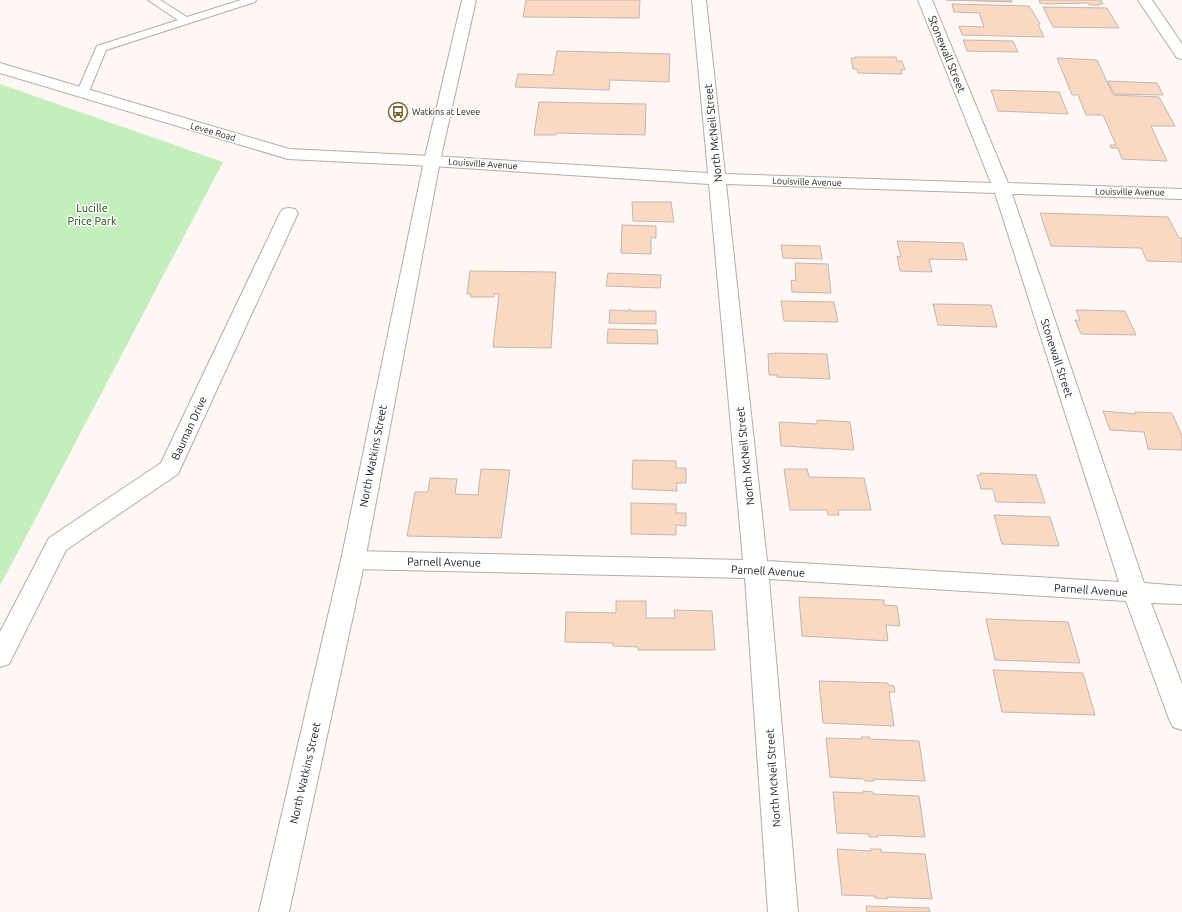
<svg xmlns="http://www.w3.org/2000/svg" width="1182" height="912" font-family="Ubuntu,sans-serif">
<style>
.green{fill:#c4eebc}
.building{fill:#fbd8c2;stroke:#c0b7b2}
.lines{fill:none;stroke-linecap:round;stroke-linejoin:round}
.service-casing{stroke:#b4aca6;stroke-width:2}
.minor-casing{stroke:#b4aca6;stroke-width:2}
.secondary-casing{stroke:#b4aca6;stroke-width:2}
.service{fill:#fff;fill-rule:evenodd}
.minor{fill:#fff;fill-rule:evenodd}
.secondary{fill:#fff;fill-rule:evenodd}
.labels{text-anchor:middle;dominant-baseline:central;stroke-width:3;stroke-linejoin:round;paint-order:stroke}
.far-poi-label{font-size:9px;fill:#262321;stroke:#fff;text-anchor:start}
.far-street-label{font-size:9px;fill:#262321;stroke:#fff}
.street-label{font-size:11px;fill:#262321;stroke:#fff}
.park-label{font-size:11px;fill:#124a08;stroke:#fff}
</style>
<rect width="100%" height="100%" fill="#fff7f3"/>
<path class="green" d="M0,84L223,162L0,586Z"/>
<path class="building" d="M526,0H640L639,18L523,17Z
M946,0H1011L1012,2Z
M1039,0H1101L1103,4H1099L1100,5H1089L1088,3L1046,4L1040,3Z
M952,4L1029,6L1040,24H1038L1044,37L962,35L959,26L984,27L979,13L954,12Z
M1043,7L1107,8L1119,28L1053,27Z
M963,40L1013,41L1018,52L967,51Z
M557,51L670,54L669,82L610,80L609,90L515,87L518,74L553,75Z
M855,57H896L897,61H902L905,70H901L902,74L858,73L857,69H853L851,58H855Z
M1057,58L1097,60L1113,95L1159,97L1175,126H1151L1167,161L1122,159L1118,148H1111L1110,145H1116L1103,115H1086L1078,95H1072Z
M1108,81L1157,83L1163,95L1114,94Z
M991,90L1059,92L1068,114L998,111Z
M539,102L646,104L645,135L557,133L556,135H534Z
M632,202H671L674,222L633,221Z
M1040,213L1168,217L1179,238H1182V262L1147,261L1141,248L1051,246Z
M622,225L656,226V238L651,237V254L621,253Z
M897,241L963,243L967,260L929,259L932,272L900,271L897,256L901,257Z
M781,245L820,246L822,259L783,258Z
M795,263L828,264L831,293L792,292L791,280L796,281Z
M470,271L556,272L551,348L493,347L499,294H494V297H471V294H467Z
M608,273L661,275L660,288L606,286Z
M781,301L834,302L838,322L784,321Z
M933,304L991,305L997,327L938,325Z
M629,309L632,311H656V324L609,323L610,310L629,311Z
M1076,310L1125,311L1136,335L1081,334L1075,320H1080Z
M608,329L657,330L658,344L607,343Z
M775,353L827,354L830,379L777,377V375H769L768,354Z
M1103,411L1136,414L1135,412L1172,413L1182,436V450L1148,449L1144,432L1110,430Z
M817,420L850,422L854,450L781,446L779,422L817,424Z
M633,460L676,461V468H686V483H676L677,491L632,489Z
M481,469L510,470L501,538L407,536L415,492H428L430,478L457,479L455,494L478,495Z
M784,469H807L809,477L864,478L871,510H838L839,515H828L827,510H790Z
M980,473L1036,475L1045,503L996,502L993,489H981L977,475H981Z
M631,503L676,504V513H686V526L676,525V535L631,534Z
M994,515L1050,517L1059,546L1002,544Z
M799,597L884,600V605L897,606L900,626L886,625L888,641L802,636Z
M616,601H646V618H675L674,610L712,611L715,650H638V647L613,646V643L565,642L566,612L616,613Z
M986,619L1068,622L1080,663L995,660Z
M993,670L1083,673L1095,715L1002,712Z
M819,681L888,683V685L894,686L895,692H889L894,726L823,723Z
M861,737H870L869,739L919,741L925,781L873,779L874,781H865L864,779L830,777L826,738L862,739Z
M863,791L873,792V794L919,796L925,837L878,835V837H869V834L837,833L833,792L863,793Z
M837,849L871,851L870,849H881V852L925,854L932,899L887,897V899L875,898V896L842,895Z
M866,906L929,908L930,912H867Z"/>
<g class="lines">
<defs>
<path id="service" d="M148,0H160L187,17L241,0H256L255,2L106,50L88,94L86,96H78L76,94L97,46L178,20Z"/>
<path id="minor" d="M692,0H706L725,174L991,183L918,0H932L1008,183L1182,189V199L1012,194L1144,583L1182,586V604L1151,603L1182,684V730L1173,727L1169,719L1126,601L769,579L798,912H768L745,578L353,569L345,566L341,560L345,554L353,551L743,560L709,184L432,166L288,159L0,73V63L289,149L432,156L708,173ZM726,184L995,193L1119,582L767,561Z
M1138,0H1152L1182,44V59L1177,58Z
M289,208L295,209L298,213L178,474L66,550L9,664L0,667V632L49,538L161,463L280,213L283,209Z"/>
<path id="secondary" d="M462,0H476L440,161L365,560L289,912H259L341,560L424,161Z"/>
</defs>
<use href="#service" class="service-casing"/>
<use href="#minor" class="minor-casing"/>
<use href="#secondary" class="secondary-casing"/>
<use href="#service" class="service"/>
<use href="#minor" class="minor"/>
<use href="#secondary" class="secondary"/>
</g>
<defs>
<symbol id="bus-ring" viewBox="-11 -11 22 22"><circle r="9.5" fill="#fff" stroke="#7b6434" stroke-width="1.5"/><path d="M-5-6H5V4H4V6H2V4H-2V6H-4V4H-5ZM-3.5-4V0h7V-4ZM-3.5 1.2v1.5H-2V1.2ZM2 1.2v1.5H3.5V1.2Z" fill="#7b6434"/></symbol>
</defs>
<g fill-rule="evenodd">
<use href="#bus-ring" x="387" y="101" width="22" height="22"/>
</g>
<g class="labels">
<g class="far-poi-label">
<text x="412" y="112">Watkins at Levee</text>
</g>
<g class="far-street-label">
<text transform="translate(213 132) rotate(16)">Levee Road</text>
<text transform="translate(483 164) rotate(4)">Louisville Avenue</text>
<text transform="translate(807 182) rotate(2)">Louisville Avenue</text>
<text transform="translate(1130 192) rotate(1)">Louisville Avenue</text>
</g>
<g class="street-label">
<text transform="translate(947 54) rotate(68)">Stonewall Street</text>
<text transform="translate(713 133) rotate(-96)">North McNeil Street</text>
<text transform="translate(1057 358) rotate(72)">Stonewall Street</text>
<text transform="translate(189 428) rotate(-65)">Bauman Drive</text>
<text transform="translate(373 456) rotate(-79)">North Watkins Street</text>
<text transform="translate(745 456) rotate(-96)">North McNeil Street</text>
<text transform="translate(444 562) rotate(1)">Parnell Avenue</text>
<text transform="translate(768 571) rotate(3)">Parnell Avenue</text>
<text transform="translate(1091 590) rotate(4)">Parnell Avenue</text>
<text transform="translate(305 773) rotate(-77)">North Watkins Street</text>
<text transform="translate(773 778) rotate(-94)">North McNeil Street</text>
</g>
<g class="park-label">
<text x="92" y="208">Lucille<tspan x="92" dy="13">Price Park</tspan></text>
</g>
</g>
</svg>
